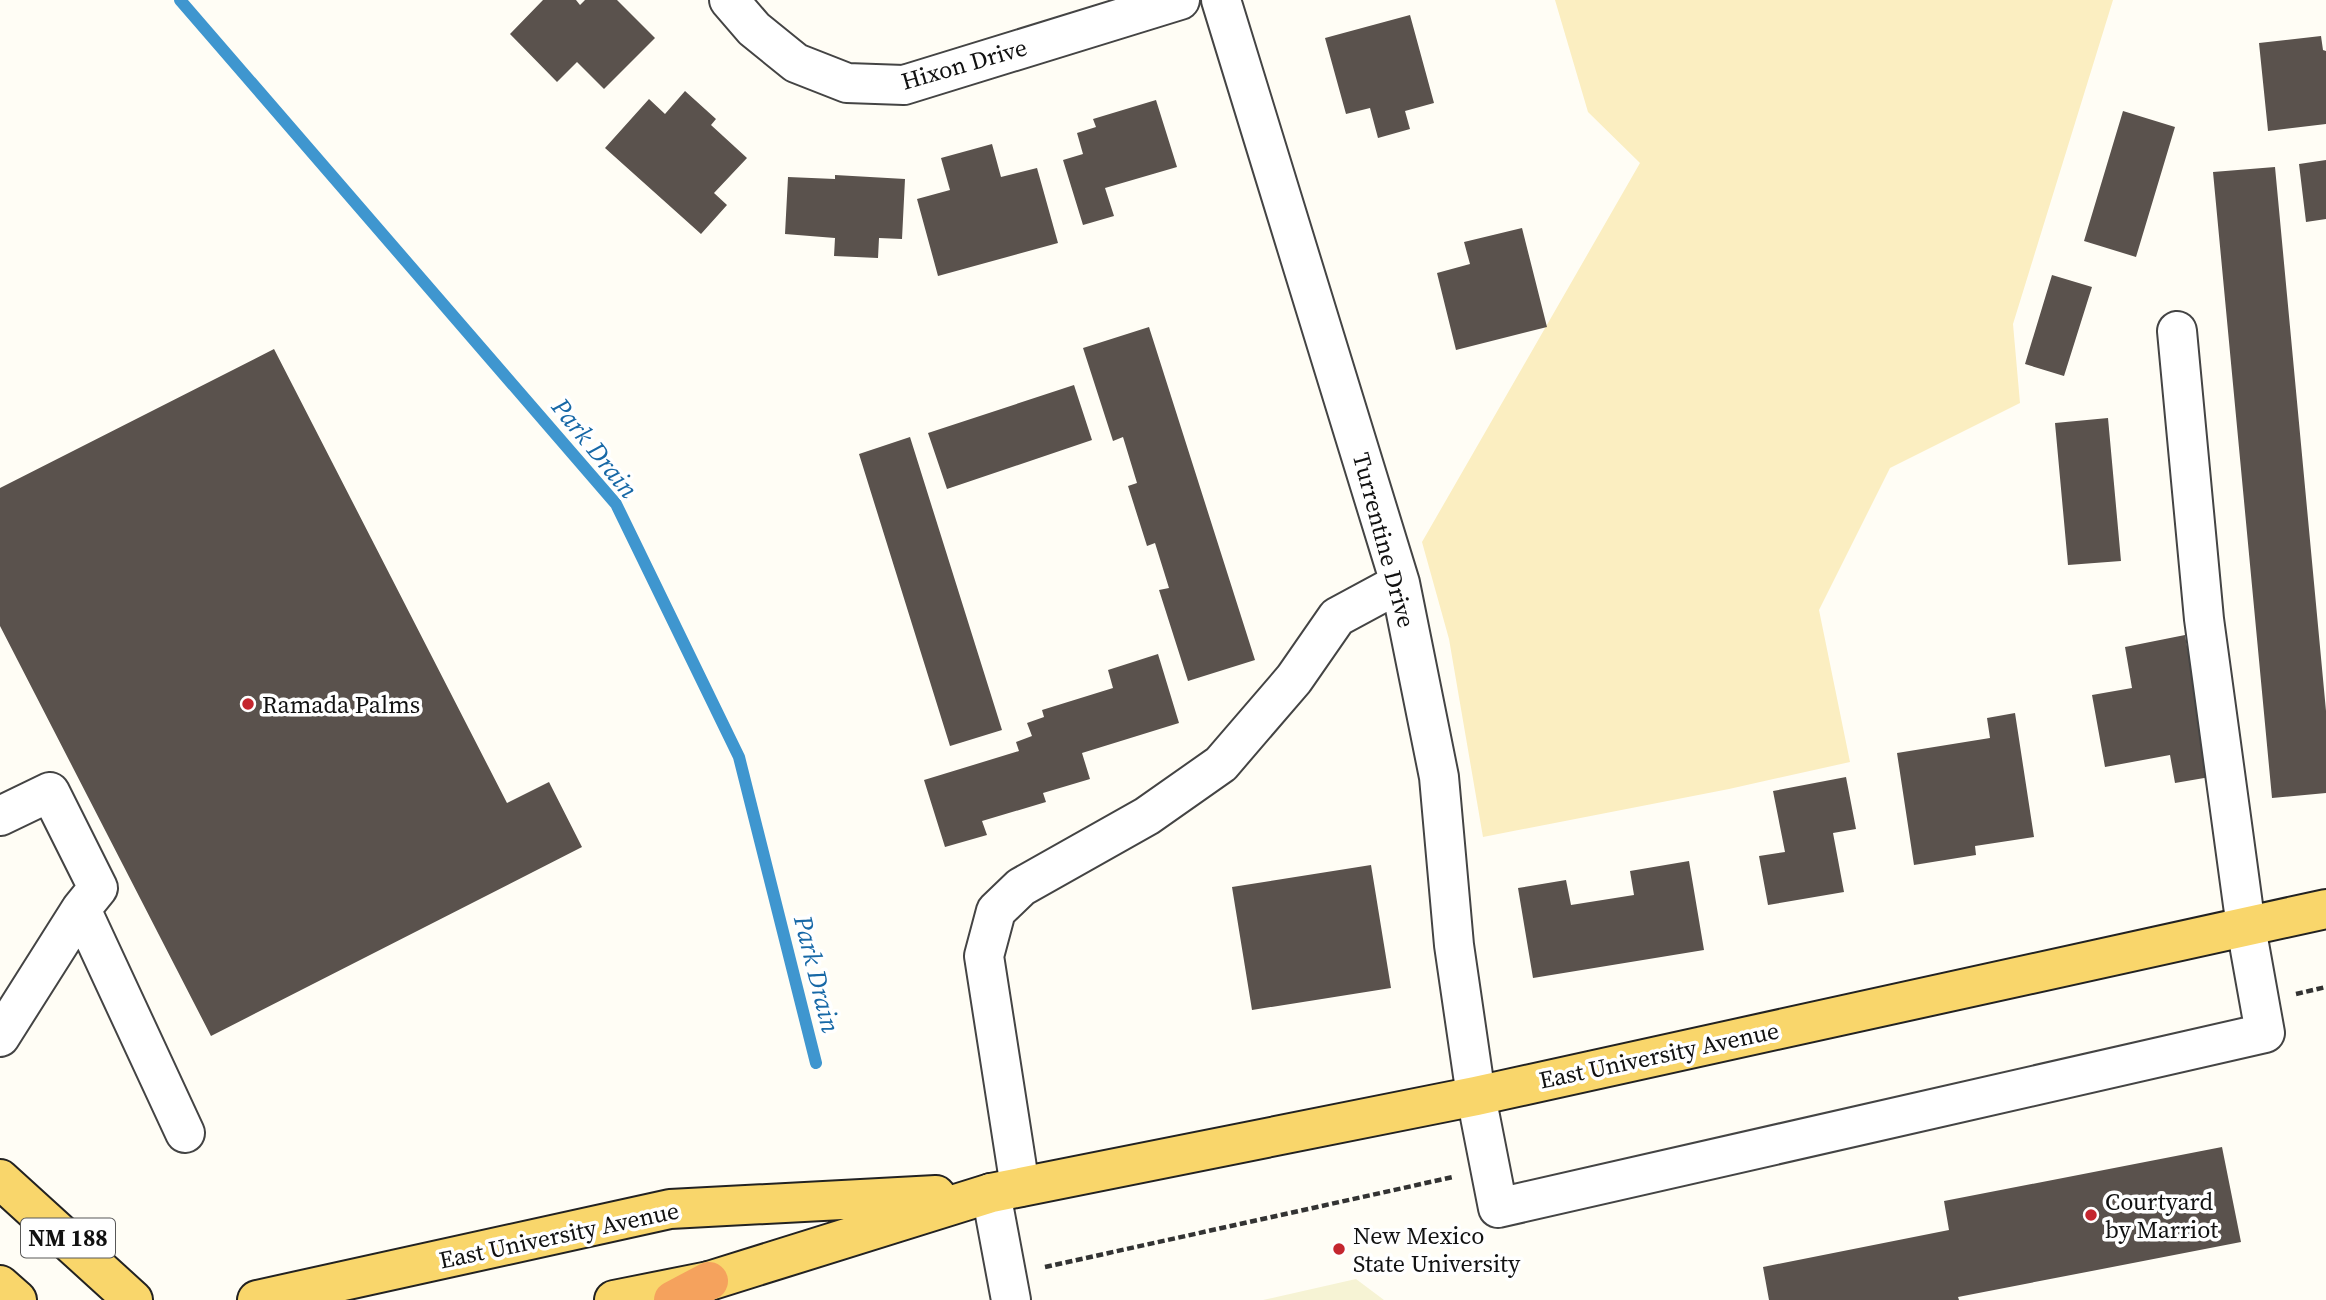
<svg xmlns="http://www.w3.org/2000/svg" width="2326" height="1300" font-family="'Source Serif 4',serif">
<style>
.farmland{fill:#f6f3d4}
.sand{fill:#fbeec1}
.lines{fill:none;stroke-linecap:round;stroke-linejoin:round}
.stream{stroke:#3f96cf;stroke-width:12}
.building{fill:#5a524d}
.minor-casing{stroke:#444;stroke-width:42}
.major-casing{stroke:#222;stroke-width:42}
.highway-casing{stroke:#222;stroke-width:42}
.path{stroke:#333;stroke-width:4.5;stroke-dasharray:7 3.5;stroke-linecap:butt}
.minor{stroke:#fff;stroke-width:38}
.major{stroke:#f9d66b;stroke-width:38}
.highway{stroke:#f5a25d;stroke-width:38}
.poi-dot{fill:#c4262e;stroke:#fff;stroke-width:2.5}
.labels{text-anchor:middle;dominant-baseline:central;stroke-width:7;stroke-linejoin:round;paint-order:stroke}
.shield{fill:#fff;stroke:#585858;stroke-width:2}
.shield-label{font-size:23px;font-weight:bold;fill:#111}
.street-label{font-size:24px;fill:#111;stroke:#fff}
.poi-label{font-size:24px;fill:#111;stroke:#fff;text-anchor:start}
.water-label{font-size:26px;font-style:italic;fill:#1768a6;stroke:#fff}
</style>
<rect width="100%" height="100%" fill="#fffdf5"/>
<path class="farmland" d="M1356,1279L1384,1300H1263Z"/>
<path class="sand" d="M1555,0H2113L2013,324L2020,403L1890,468L1819,610L1850,762L1729,789L1483,837L1449,639L1422,542L1640,163L1588,112Z"/>
<g class="lines">
<path class="stream" d="M180,0L616,504L739,757L816,1063"/>
</g>
<path class="building" d="M543,0H576L580,5L585,0H617L655,38L604,89L577,62L557,82L510,34Z
M1410,15L1434,103L1405,111L1410,129L1378,138L1370,108L1346,114L1325,38Z
M2321,36L2323,50L2326,51V124L2268,131L2259,43Z
M685,91L716,119L711,125L747,158L714,193L727,205L701,234L605,148L649,99L665,114Z
M1156,100L1177,167L1105,188L1114,216L1083,225L1063,160L1083,154L1077,133L1096,127L1093,119Z
M2123,111L2175,127L2136,257L2084,241Z
M992,144L1001,177L1037,168L1058,243L938,276L917,199L950,190L941,158Z
M2326,160V219L2306,222L2299,164Z
M2275,167L2326,711V793L2272,798L2213,172Z
M835,175L905,179L902,239L879,238L878,258L834,256L835,238L785,234L788,177L835,179Z
M1522,228L1547,327L1456,350L1437,273L1470,264L1464,242Z
M2052,275L2092,287L2064,376L2025,364Z
M1149,327L1255,660L1188,681L1159,590L1169,588L1155,543L1147,546L1128,486L1137,483L1123,437L1113,441L1083,348Z
M274,349L507,803L549,782L582,847L211,1036L0,626V488Z
M1074,385L1092,440L947,489L928,433Z
M2108,418L2121,561L2068,565L2055,423Z
M910,437L1002,730L950,746L859,454Z
M2185,635L2210,777L2175,783L2170,755L2105,767L2092,695L2132,688L2125,647Z
M1158,654L1179,723L1082,753L1090,779L1043,793L1046,802L982,821L987,835L945,847L924,780L1019,751L1016,742L1032,736L1027,723L1044,717L1042,710L1113,688L1108,670Z
M2015,713L2034,837L1975,846L1976,855L1914,865L1897,753L1990,738L1987,718Z
M1846,777L1856,829L1833,833L1844,892L1768,905L1759,856L1785,852L1773,791Z
M1689,861L1704,950L1533,978L1518,888L1566,880L1571,905L1634,895L1630,871Z
M1371,865L1391,988L1252,1010L1232,887Z
M2222,1147L2241,1242L1958,1297L1959,1300H1769L1763,1267L1949,1230L1944,1201Z"/>
<g class="lines">
<defs>
<path id="minor" d="M729,0L754,29L796,63L847,83L904,85L1180,0
M1221,0L1400,583L1439,777L1454,945L1476,1096L1498,1208L2265,1033L2246,927L2204,619L2177,331
M0,816L50,792L98,888L81,909L0,1037
M81,909L185,1133
M1020,1187L984,956L996,911L1021,887L1147,816L1221,764L1294,679L1337,617L1400,583
M991,1193L1011,1300"/>
<path id="major" d="M0,1179L133,1300
M0,1285L17,1300
M257,1300L670,1209L936,1195
M614,1300L709,1281L991,1193L1476,1096L2326,909"/>
<path id="highway" d="M673,1300L709,1281"/>
</defs>
<use href="#minor" class="minor-casing"/>
<use href="#major" class="major-casing"/>
<use href="#highway" class="highway-casing"/>
<path class="path" d="M2296,994L2326,987
M1045,1267L1453,1177"/>
<use href="#minor" class="minor"/>
<use href="#major" class="major"/>
<use href="#highway" class="highway"/>
</g>
<g class="poi-dot">
<circle cx="248" cy="704" r="7"/>
<circle cx="2091" cy="1215" r="7"/>
<circle cx="1339" cy="1249" r="7"/>
</g>
<g class="labels">
<rect class="shield" x="21" y="1218.5" width="94" height="39" rx="5"/>
<g class="shield-label">
<text x="68" y="1238">NM 188</text>
</g>
<g class="street-label">
<text transform="translate(964 64) rotate(-16)">Hixon Drive</text>
<text transform="translate(1384 540) rotate(75)">Turrentine Drive</text>
<text transform="translate(1659 1055) rotate(-12)">East University Avenue</text>
<text transform="translate(559 1235) rotate(-12)">East University Avenue</text>
</g>
<g class="poi-label">
<text x="262" y="704">Ramada Palms</text>
<text x="2105" y="1201">Courtyard<tspan x="2105" dy="28">by Marriot</tspan></text>
<text x="1353" y="1235">New Mexico<tspan x="1353" dy="28">State University</tspan></text>
</g>
<g class="water-label">
<text transform="translate(595 448) rotate(51)">Park Drain</text>
<text transform="translate(817 974) rotate(76)">Park Drain</text>
</g>
</g>
</svg>
